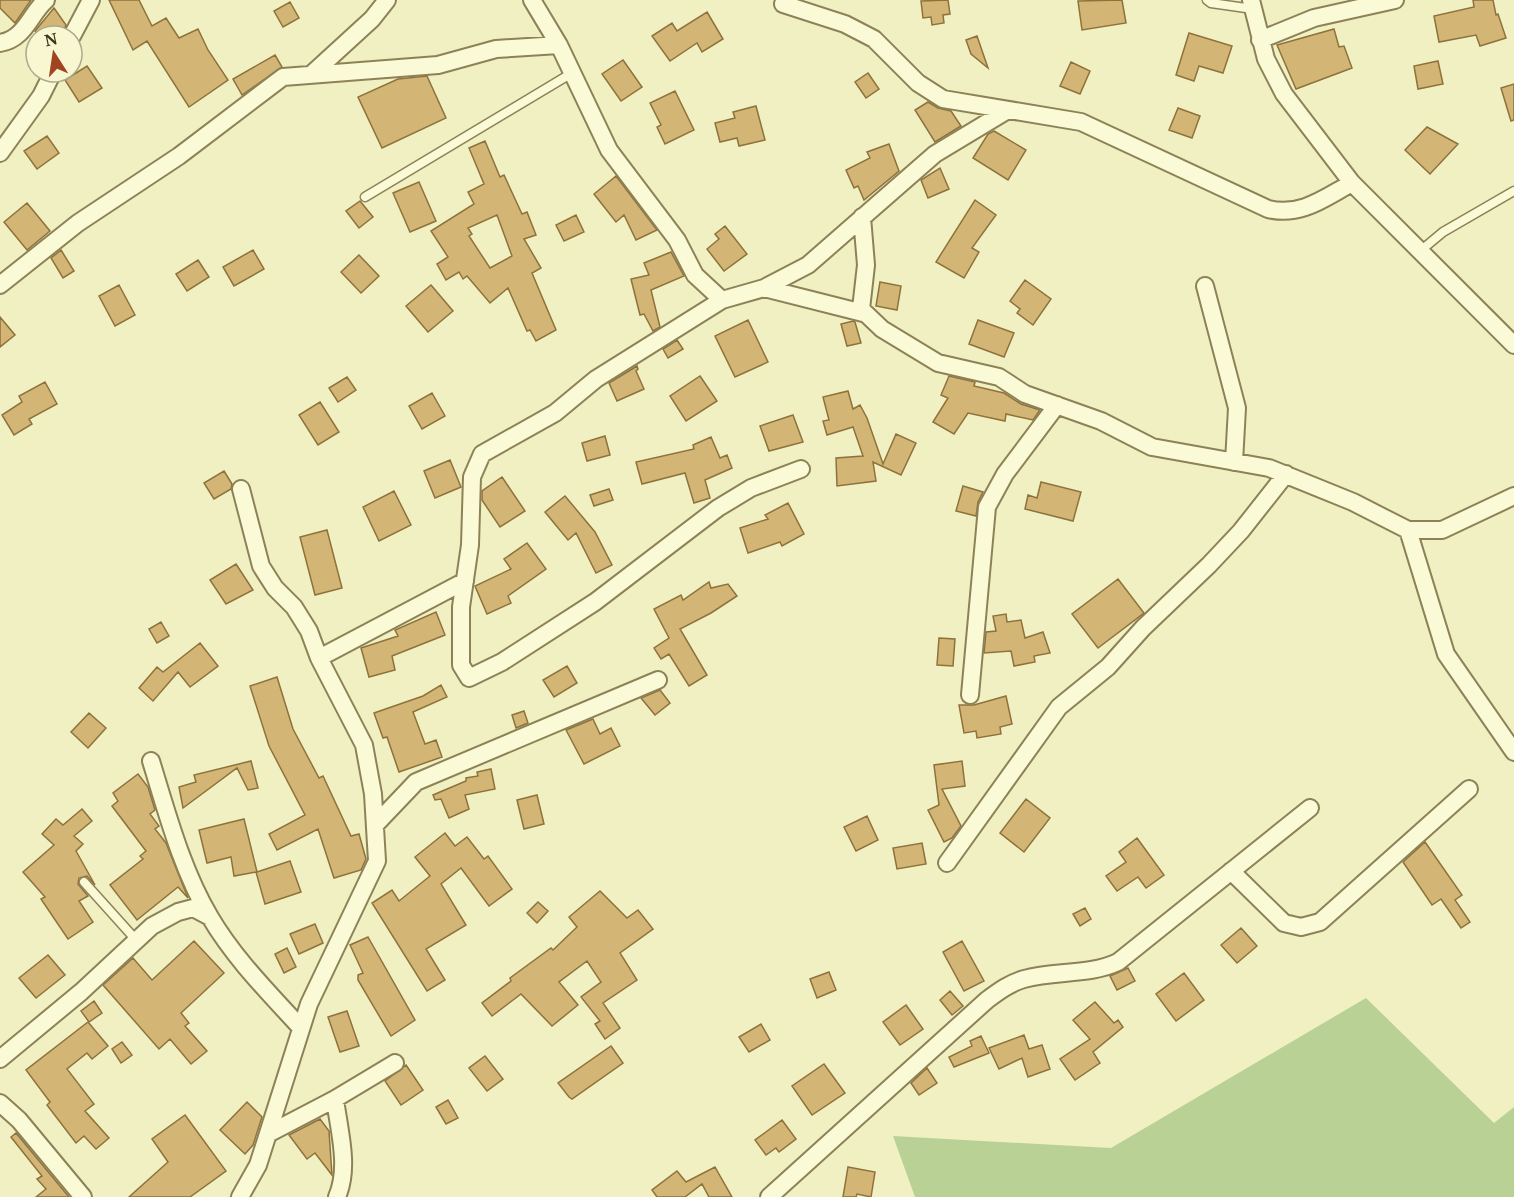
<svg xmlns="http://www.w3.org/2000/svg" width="1514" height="1197" font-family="'Noto Serif',serif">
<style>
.green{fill:#b9d195}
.building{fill:#d3b575;stroke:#8e723b;stroke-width:1.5;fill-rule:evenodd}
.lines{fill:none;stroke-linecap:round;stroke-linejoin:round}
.lane-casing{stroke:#8d8257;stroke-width:11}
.street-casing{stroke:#8d8257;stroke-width:20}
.lane{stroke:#fbfad6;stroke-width:8}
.street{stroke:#fbfad6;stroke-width:16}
</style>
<rect width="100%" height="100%" fill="#f1f0c2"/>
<path class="green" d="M1366,998L1494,1123L1514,1107V1197H915L893,1136L1111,1148Z"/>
<path class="building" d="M0,0H31L15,23L0,8Z
M109,0H139L152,26L166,18L179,38L198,29L208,50L228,80L189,107L147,41L133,50Z
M948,0L950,14L943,15L944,23L932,25L931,17L923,18L921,1Z
M1122,0L1126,23L1082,30L1078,1Z
M1473,0H1493L1496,15L1498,14L1506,38L1480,46L1476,35L1439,42L1434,16L1474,7Z
M290,2L299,18L283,27L274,11Z
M54,8L66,25L62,35L39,36L35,31Z
M707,12L723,39L702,52L697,43L670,61L652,36L672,23L677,31Z
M1334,29L1339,47L1344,46L1352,68L1296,89L1277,45Z
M1189,33L1232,46L1223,73L1199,66L1194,81L1176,75Z
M977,36L988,68L971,54L966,40Z
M275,55L282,67L242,95L233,79Z
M623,60L642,87L621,101L602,74Z
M1438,61L1443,84L1418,89L1414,66Z
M1071,62L1090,71L1080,94L1060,86Z
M87,66L102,88L79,102L65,80Z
M868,73L879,89L866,98L855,82Z
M427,76L446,118L382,148L358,97L398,79Z
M1514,84V120L1511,121L1501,88Z
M675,91L694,130L665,144L657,127L661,125L650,103Z
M928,102L938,108L951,111L961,126L935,142L915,110Z
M756,106L765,140L739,146L737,138L720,142L715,123L735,118L733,112Z
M1178,108L1200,116L1192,138L1169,130Z
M1427,127L1458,144L1430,174L1405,150Z
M994,131L1026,150L1008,180L973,158L988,134Z
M47,136L59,153L37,169L24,151Z
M485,141L500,177L504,175L522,214L527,212L536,235L524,239L541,268L532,273L556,330L536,341L530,330L527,331L508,288L490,303L467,276L463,279L459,272L446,280L437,264L448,257L431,231L474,204L468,192L484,184L469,148ZM497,215L512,256L490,268L469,236L472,234L468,228Z
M889,144L899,171L864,200L858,186L854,188L846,170L870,158L867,152Z
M940,168L949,189L928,198L921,180Z
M616,176L657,230L636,240L624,215L616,222L594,194Z
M419,182L436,221L410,232L393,193Z
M975,200L996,215L972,248L979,252L964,278L936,262Z
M360,201L373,217L359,228L346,211Z
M27,203L50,231L27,250L4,222Z
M576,215L584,232L564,241L556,225Z
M725,226L747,254L724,271L707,249L719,239L715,234Z
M61,250L74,271L63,278L51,258Z
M253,250L264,269L234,286L223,267Z
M671,252L684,276L651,290L660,327L653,331L644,314L640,315L631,279L649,275L644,263Z
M359,255L379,276L361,293L341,272Z
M198,260L209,277L187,291L176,274Z
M1025,280L1051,299L1033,325L1017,313L1020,309L1010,301Z
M880,282L901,286L897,310L876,306Z
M119,285L135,315L115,326L99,296Z
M431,285L453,311L428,332L406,306Z
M0,317L15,335L0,347Z
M748,320L768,362L735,377L715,336Z
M978,320L1014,333L1004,357L969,344Z
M853,321L855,322L861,343L847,346L841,324Z
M677,340L683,349L668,358L663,349Z
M637,366L638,369L636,371L644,389L617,401L609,383Z
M700,376L717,401L686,421L670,396Z
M949,376L975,382L974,386L1004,393L1021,404L1040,410L1033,420L1006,414L1005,421L968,413L954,434L933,422L948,398L941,395Z
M347,377L356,390L338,402L329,388Z
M45,382L57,404L29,419L32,424L14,435L2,415L22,402L19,396Z
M848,391L853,409L860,405L867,418L883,464L896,434L916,443L901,475L873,462L876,481L837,486L836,458L863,456L853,427L827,435L823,421L829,420L823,397Z
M432,393L445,416L422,429L409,406Z
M320,402L339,432L318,445L299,415Z
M793,415L803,442L769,451L760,426Z
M605,436L610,455L587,461L582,443Z
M711,437L720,458L727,455L732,468L705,480L710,498L694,503L685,473L642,484L636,462L694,449L693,445Z
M450,460L461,487L435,498L424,471Z
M224,471L232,484L231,489L214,499L204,483Z
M502,477L525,511L500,527L482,500V491Z
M1041,482L1081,492L1073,521L1025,509L1028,495L1037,498Z
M963,486L983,492L978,502L976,516L956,511Z
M609,489L613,500L594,506L590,495Z
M394,491L411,525L379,541L363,507Z
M565,496L595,532L612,565L596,573L576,533L568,540L545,512Z
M788,503L804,534L782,546L780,542L748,553L740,528L768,519L765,515Z
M327,530L342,588L315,595L300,537Z
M527,543L546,569L508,596L511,603L487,614L475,586L511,569L504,559Z
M236,564L253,590L226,604L210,580Z
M1118,579L1144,613L1098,648L1072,614Z
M709,582L711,588L728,584L737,596L711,613L680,629L707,675L689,686L669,654L661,659L654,648L669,638L654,609L681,595L683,600Z
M436,612L445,635L392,656L395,670L369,677L361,648L398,636L395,630Z
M1006,614L1007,622L1021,620L1025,638L1043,632L1050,653L1034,656L1035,662L1014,666L1011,651L984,653L986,632L996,631L993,616Z
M161,622L169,636L157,643L149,629Z
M939,638L955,639L953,666L937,665Z
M200,643L218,666L190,687L178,672L153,701L139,688L157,667L163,672Z
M567,666L577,683L554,697L543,680Z
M277,677L293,729L319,778L323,776L351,836L359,834L366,859L361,870L334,878L318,829L277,850L269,834L305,815L269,746L250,686Z
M441,685L447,697L413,712L425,744L436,740L442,757L399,772L387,737L383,738L374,713L423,696Z
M660,690L670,703L655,715L641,698Z
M1006,696L1012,724L1000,727L1001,734L977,738L976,731L964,733L959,705H974Z
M524,711L528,723L516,728L512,715Z
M89,713L106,728L88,748L71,732Z
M593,719L600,734L611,728L620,746L584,764L566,730Z
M251,761L258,788L248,790L237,768L183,808L179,787L196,782L194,775Z
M962,761L965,786L942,789L961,826L952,838L944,842L928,810L939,805L934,765Z
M491,769L495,789L465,795L469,809L449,818L441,799L435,800L433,795L466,781V778L478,776L477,772Z
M138,774L148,787L155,810L150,814L159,826L155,829L166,843L188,898L178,887L137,920L110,885L143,859L140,856L146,851L112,806L118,801L113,793Z
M537,795L544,824L524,829L517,800Z
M1026,799L1050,818L1024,852L1000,833Z
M82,809L92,821L74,836L83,844L76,851L95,885L87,876L79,878L78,884L88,896L79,901L93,922L68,939L41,899L45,897L23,872L54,845L42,834L56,819L63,825Z
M867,816L878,840L856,851L844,827Z
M244,819L257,872L290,861L301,892L265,904L256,872L234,876L231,857L207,863L199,830Z
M445,833L455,846L467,837L484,859L488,856L512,889L489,906L461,868L441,884L466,925L426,949L445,980L427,991L372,903L392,890L399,901L430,876L415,857Z
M1137,838L1164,875L1146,888L1138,877L1117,891L1106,876L1126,862L1119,852Z
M1425,842L1462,895L1455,900L1470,922L1461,928L1441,899L1432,905L1403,862Z
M922,843L926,864L897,869L893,848Z
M600,891L627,918L638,910L653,929L620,953L637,980L603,1003L620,1028L605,1039L595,1024L600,1021L581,997L601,982L587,961L559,982L578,1005L552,1026L521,994L492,1016L482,1003L511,981L510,978L551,948L553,950L577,927L569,917Z
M538,902L548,911L537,923L527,913Z
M1085,908L1091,919L1080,926L1073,914Z
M315,924L323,943L299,954L290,934Z
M1241,928L1257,946L1237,963L1221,945Z
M368,937L415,1020L391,1036L358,980V975L363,973L350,945Z
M194,941L224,973L181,1013L189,1023L185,1026L207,1051L191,1064L170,1039L159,1049L103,985L133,958L152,980Z
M962,941L984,981L964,991L943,952Z
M287,948L296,967L284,973L275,954Z
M48,955L65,975L36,998L19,978Z
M1128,968L1135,981L1117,990L1110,976Z
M829,972L836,990L817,998L810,979Z
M1184,973L1204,1000L1176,1021L1156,994Z
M950,991L963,1006L952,1015L940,1000Z
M94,1001L102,1013L89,1022L81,1011Z
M1095,1002L1114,1023L1118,1020L1123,1027L1093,1052L1100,1063L1075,1080L1060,1059L1090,1039L1073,1020Z
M906,1005L923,1029L900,1045L883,1022Z
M347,1011L359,1046L340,1052L328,1017Z
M88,1022L108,1046L92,1059L87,1053L67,1069L94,1104L85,1111L109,1138L96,1149L84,1136L76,1143L47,1105L50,1102L26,1070Z
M761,1024L770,1040L749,1052L739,1037Z
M1024,1035L1029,1049L1042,1045L1050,1069L1028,1077L1022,1058L999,1069L989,1048Z
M981,1036L989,1053L954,1067L949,1057L972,1046L970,1041Z
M122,1042L132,1055L121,1063L112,1049Z
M611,1046L623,1063L572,1099L569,1097L558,1083Z
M485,1056L503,1079L487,1091L469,1068Z
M824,1064L845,1093L812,1115L792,1086Z
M406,1065L423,1090L401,1105L385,1081Z
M927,1068L937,1083L919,1095L911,1083Z
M448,1100L458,1118L446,1124L436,1107Z
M247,1102L262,1117L253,1145L245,1154L220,1130Z
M185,1115L226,1171L190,1197H129L168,1162L152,1139Z
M320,1119L329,1131L332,1175L315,1153L307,1159L289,1135Z
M782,1120L796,1139L779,1152L776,1148L766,1155L755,1140Z
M16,1133L69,1197H36L46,1189L37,1179L42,1176L11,1137Z
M715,1167L732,1197H709L702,1184L685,1197H657L652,1190L677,1171L686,1182Z
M848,1167L875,1172L871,1197L857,1194L856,1197H843Z"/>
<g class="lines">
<defs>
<path id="lane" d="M1207,0L1211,3L1253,9
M365,197L572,73
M1419,252L1443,232L1514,191
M84,882L137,941"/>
<path id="street" d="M532,0L559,45L609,150L677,240L695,275L722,300
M1251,0L1266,59L1284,94L1352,183L1514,345
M783,4L845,24L874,39L918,83L943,99L1081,122L1268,209C1301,217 1324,198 1352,183
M72,36L91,0
M1260,40L1314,18L1395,0
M0,43C25,39 30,14 46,0
M313,73L372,19L387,0
M0,153L41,96L53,72
M862,217L866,265L861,309L882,329L938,363L999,377L1025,394L1101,421L1152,447L1269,468L1353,502L1408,530H1442L1514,496
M0,285L78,223L179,156L283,77L438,65L496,49L559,45
M1205,286L1237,408L1234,462
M764,288L863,313
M801,469L751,488L718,508L595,602L502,662L469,678L461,665V607L470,545L472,477L482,454L555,413L596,379L722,300L764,288L808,265L935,154L1008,110
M1408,530L1446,654L1514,752
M319,658L465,581
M970,695L987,507L1005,474L1057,405
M151,761C167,813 182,870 210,917C234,958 269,993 301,1028
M376,824L416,782L658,680
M947,863L1059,707L1108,667L1143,628L1209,565L1241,531L1286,474
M1231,871L1284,923L1301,927L1320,922L1469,789
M0,1059L81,992L152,926L178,912L193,908L210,917
M335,1099C339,1131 350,1167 337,1197
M0,1103L19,1120L83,1197
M268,1134L335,1099L395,1063
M240,1197L258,1165L309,1004L377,861L373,794L364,745L319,658L309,631L294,607L275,588L261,566L241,489
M769,1197L987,1000C999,991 1010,983 1024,979C1055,970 1088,976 1118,962L1310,808"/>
</defs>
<use href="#lane" class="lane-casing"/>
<use href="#street" class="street-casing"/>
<use href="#lane" class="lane"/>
<use href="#street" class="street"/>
</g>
<g transform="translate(54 54) rotate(348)"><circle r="28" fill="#f8f7d2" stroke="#aca98a" stroke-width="1.5"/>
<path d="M0-4.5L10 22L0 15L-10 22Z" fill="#a14422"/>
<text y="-9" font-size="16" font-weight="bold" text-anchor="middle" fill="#3b341d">N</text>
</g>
</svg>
